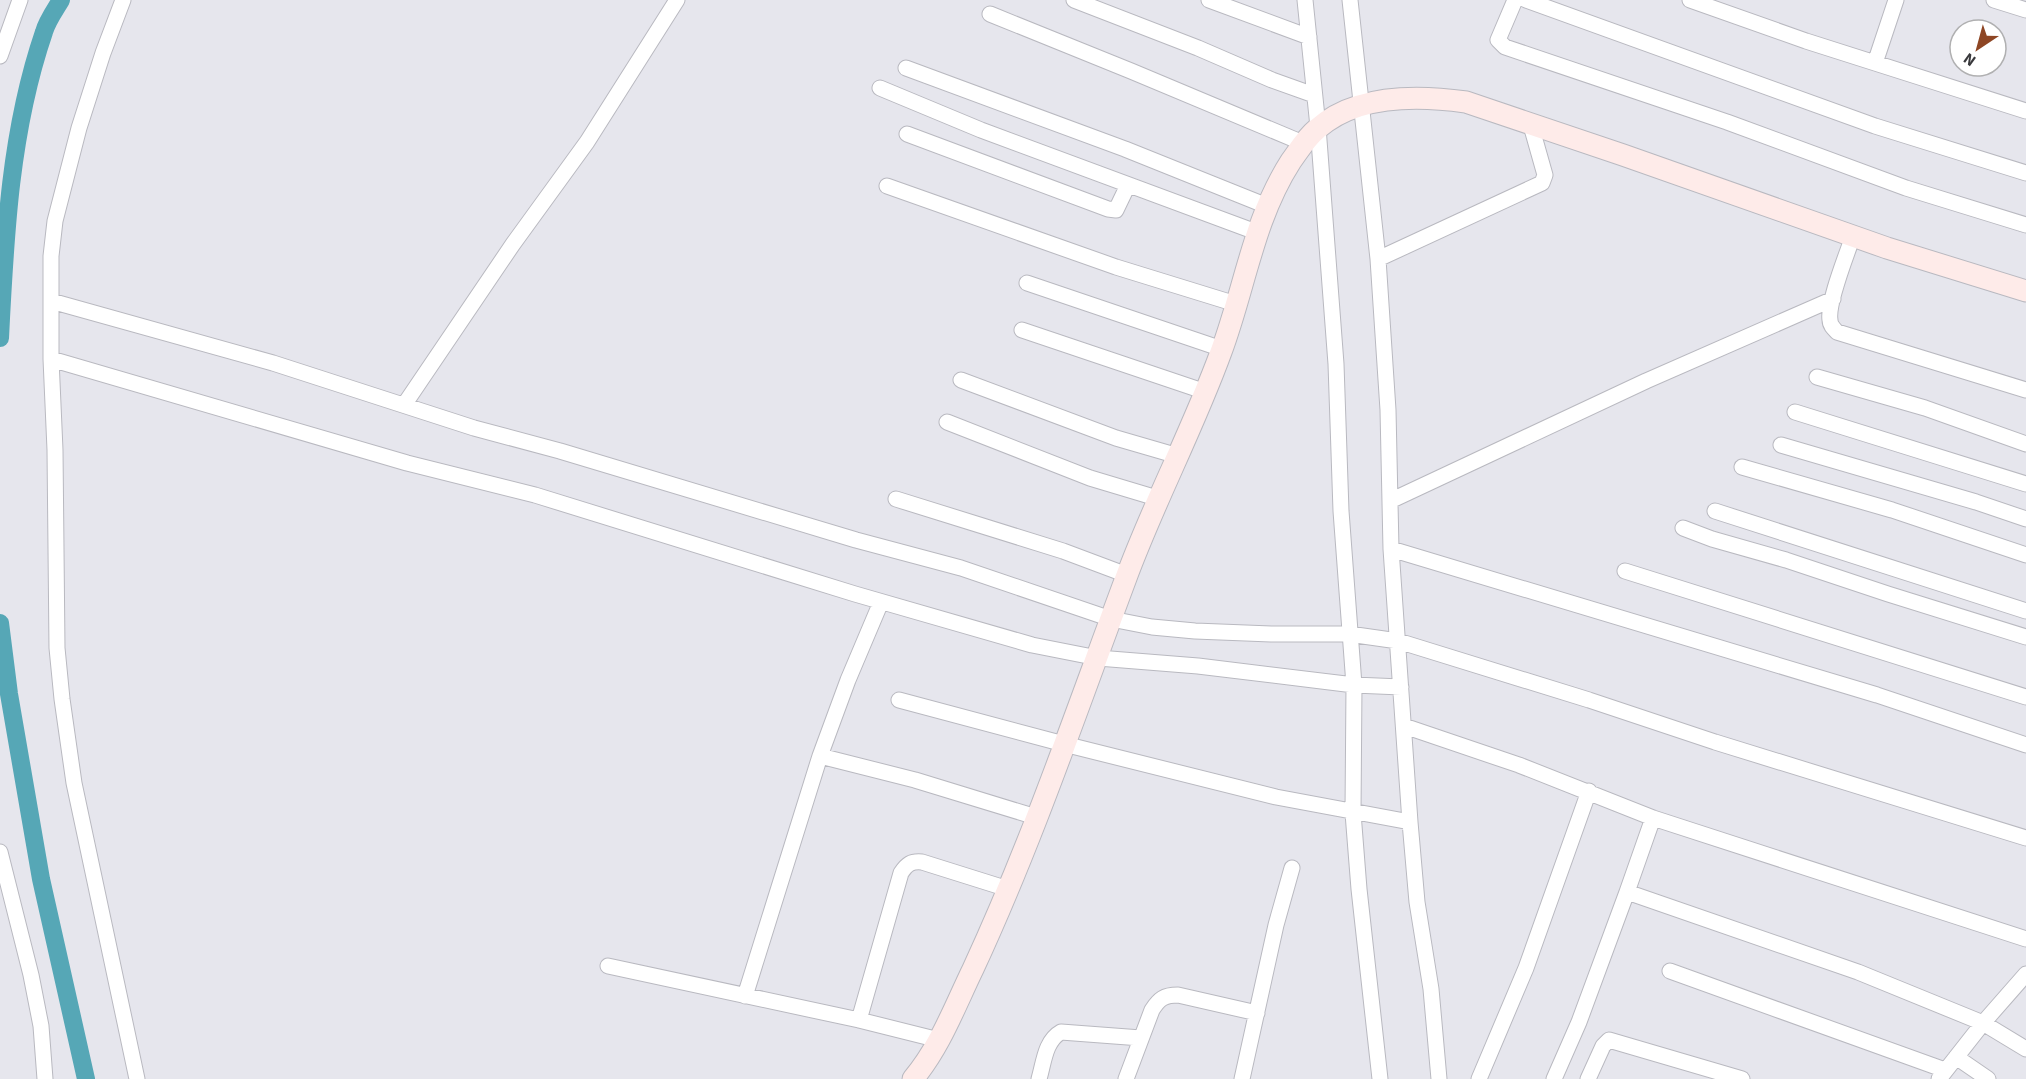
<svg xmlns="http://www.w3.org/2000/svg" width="2026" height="1079" font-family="'Source Sans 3',sans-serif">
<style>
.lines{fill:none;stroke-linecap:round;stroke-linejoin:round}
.canal{stroke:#56a7b6;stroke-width:18}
.street-casing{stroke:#b9b9c0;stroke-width:17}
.secondary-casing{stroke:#b9b9c0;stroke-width:23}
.street{stroke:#fff;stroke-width:15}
.secondary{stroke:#feebe9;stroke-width:21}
</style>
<rect width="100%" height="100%" fill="#e6e6ed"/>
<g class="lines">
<path class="canal" d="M0,338C5,236 10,131 44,32C47,21 55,10 61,0
M0,623L9,694L41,879L86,1079"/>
<defs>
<path id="street" d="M123,0L103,53L79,128L55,221L51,256V359L55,450L57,648L62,699L74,783L137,1079
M1074,0L1198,48L1272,80L1314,95
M1209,0L1309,37
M1305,0L1318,127L1336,364L1341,511L1354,685L1353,813L1359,889L1380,1079
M1350,0L1378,259L1388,410L1391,549L1410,822L1417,902L1431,989L1439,1079
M1515,0L1498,40L1505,47L1727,122L1906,188L2026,225
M1526,0L1875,126L2026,173
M1690,0L1806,41L2026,111
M1994,0L2026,10
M990,14L1131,71L1303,143
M0,56L20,0
M1875,63L1896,0
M906,68L1125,149L1267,206
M880,88L981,130L1256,232
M907,134L1108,209L1116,210L1128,185
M887,186L1116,267L1236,304
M1853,236C1847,254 1827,303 1830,320C1830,325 1833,328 1837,332L2026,390
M1378,259L1542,183L1545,175L1530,122
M1027,283L1222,349
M51,301L273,363L474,428L560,451L856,540L961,568L1111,619L1152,627L1195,631L1271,634H1349L1398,641L1589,700L1715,742L2026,838
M1022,330L1206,392
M51,359L407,463L535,495L855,594L1032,645L1098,658L1198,666L1354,685L1401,687
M1817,377L1925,408L2026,444
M961,380L1116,438L1178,456
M404,405L513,244L587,142L677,0
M1795,412L2026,484
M947,422L1090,478L1160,499
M1781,445L1976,502L2026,519
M1742,467L1892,510L2026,555
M896,499L1063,551L1127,575
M1390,501L1646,381L1833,299
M1715,511L2026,611
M1683,528L1712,539L1786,560L1888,594L2026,637
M1391,549L1877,695L2026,745
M1625,571L2026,697
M899,700L1064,744L1276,797L1410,822
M1404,726L1519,765L1653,818L2026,939
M820,756L915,780L1036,817
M1653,818L1627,892L1858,972L1983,1023L2026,1049
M0,852L31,975L41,1026L45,1079
M608,966L859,1020L939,1040
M1670,971L1945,1070
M745,996L820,756L848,680L881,602
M859,1020L901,873C907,864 911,861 922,862L1008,889
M1956,1057L1988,1079
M1039,1079C1044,1062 1045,1041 1061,1032L1141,1038
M1126,1079L1152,1010C1159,999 1164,995 1178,995L1257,1013
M1242,1079L1276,925L1292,868
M1479,1079L1526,968L1589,791
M1554,1079L1579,1022L1627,892
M1588,1079L1603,1046L1609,1040L1742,1079
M1939,1079L1983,1023L2026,974"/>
<path id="secondary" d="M913,1079C940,1047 955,1006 973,969C1032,842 1077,709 1126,578C1154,502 1193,429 1221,352C1245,288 1253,220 1291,161C1299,150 1306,138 1317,129C1356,94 1417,95 1466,102L1623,155L1887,248L2026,291"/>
</defs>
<use href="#street" class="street-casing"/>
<use href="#secondary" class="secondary-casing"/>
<use href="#street" class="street"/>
<use href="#secondary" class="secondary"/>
</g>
<g transform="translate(1978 48) rotate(216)"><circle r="28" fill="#ffffff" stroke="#b0b0b1" stroke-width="1.5"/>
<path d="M0-4.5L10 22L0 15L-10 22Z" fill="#8e4624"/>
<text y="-9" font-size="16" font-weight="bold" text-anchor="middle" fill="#39393c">N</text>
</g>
</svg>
